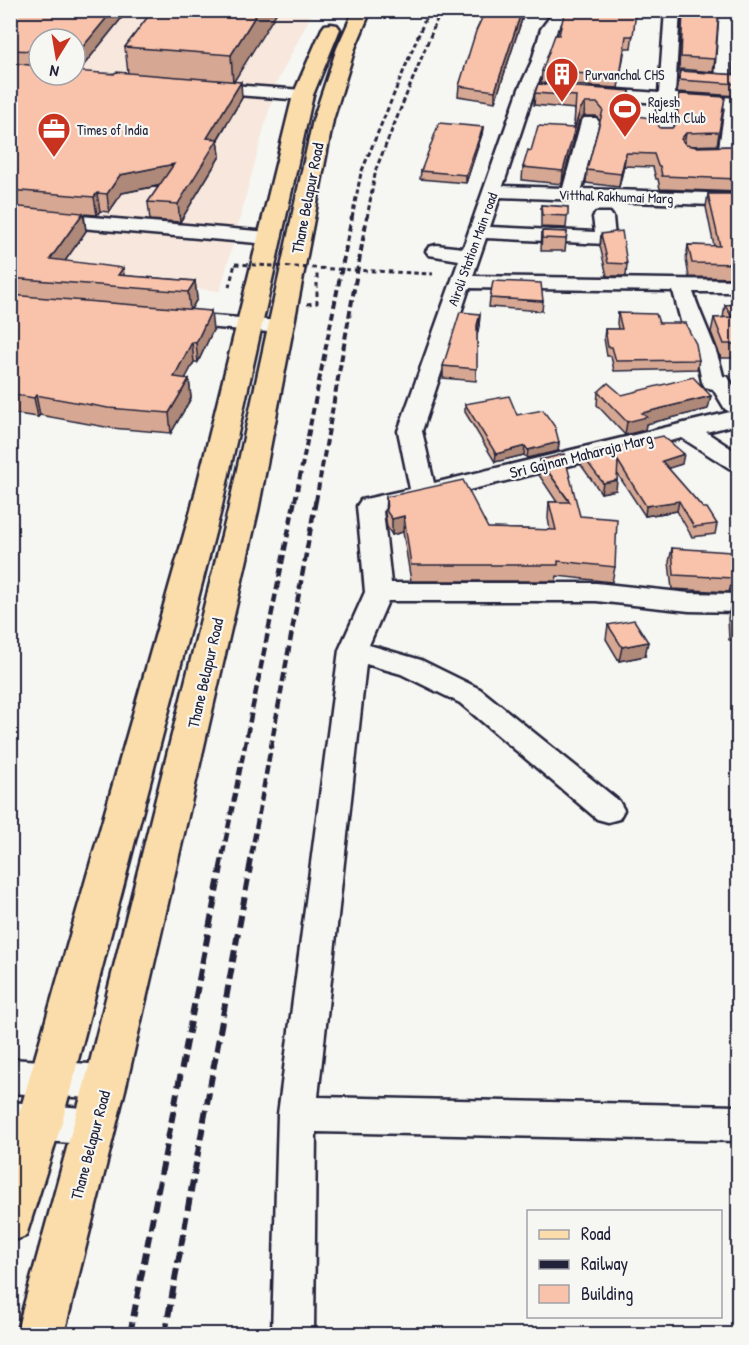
<svg xmlns="http://www.w3.org/2000/svg" width="749" height="1345" font-family="'Patrick Hand',sans-serif">
<style>
.built{fill:#f7e7dd;fill-rule:evenodd}
.lines{fill:none;stroke-linecap:round;stroke-linejoin:round}
.minor-casing{stroke:#22223b;stroke-width:5}
.major-casing{stroke:#22223b;stroke-width:5}
.path{stroke:#22223b;stroke-width:3;stroke-dasharray:4.5 4;stroke-linecap:butt}
.minor{fill:#f6f6f2;fill-rule:evenodd}
.major{fill:#fbddab;fill-rule:evenodd}
.rail-far3{stroke:#22223b;stroke-width:3;stroke-dasharray:5 3;stroke-linecap:butt}
.rail-far2{stroke:#22223b;stroke-width:4;stroke-dasharray:7 4;stroke-linecap:butt}
.rail-far1{stroke:#22223b;stroke-width:4.5;stroke-dasharray:9 4.5;stroke-linecap:butt}
.rail{stroke:#22223b;stroke-width:6;stroke-dasharray:12 6;stroke-linecap:butt}
.path-bridge{stroke:#22223b;stroke-width:3;stroke-dasharray:4.5 4;stroke-linecap:butt}
.wall{fill:#d6a893;stroke:#22223b;stroke-width:1.5}
.shaded-wall{fill:#ae8878;stroke:#22223b;stroke-width:1.5}
.building{fill:#f9c3ab;stroke:#22223b;stroke-width:1.5}
.labels{text-anchor:middle;dominant-baseline:central;stroke-width:4.5;stroke-linejoin:round;paint-order:stroke}
.far-poi-label{font-size:14px;fill:#22223b;stroke:#f6f6f2;text-anchor:start}
.far-street-label{font-size:14px;fill:#22223b;stroke:#f6f6f2}
.street-label{font-size:16px;fill:#22223b;stroke:#f6f6f2}
</style>
<rect width="100%" height="100%" fill="#f6f6f2"/>
<filter id="ink" filterUnits="userSpaceOnUse"><feTurbulence type="fractalNoise" baseFrequency=".0167" numOctaves="2"/><feDisplacementMap in="SourceGraphic" scale="12" xChannelSelector="R" yChannelSelector="G"/><feConvolveMatrix kernelMatrix="1 2 1 2 8 2 1 2 1" color-interpolation-filters="sRGB"/></filter>
<g filter="url(#ink)">
<path class="built" d="M10,11H313L276,84L220,291L11,271ZM39,39H75V75H39Z"/>
<g class="lines">
<defs>
<path id="minor" d="M555,10H570L557,29L548,61L535,89L503,186L563,188L581,122L584,118H596L599,122L582,189L738,194V206L500,197L490,227L595,232L593,217L596,213H610L613,217L615,238L612,242L605,244L486,238L473,276L738,280V292H693C702,320 717,346 723,376L728,377L738,394V424L706,432L738,453V470L729,468L682,438L383,511L391,583H596L689,593L738,594V612L689,611L596,601H388L369,645L421,660L480,689L619,801L624,810L619,819L608,822L597,819L460,703L401,674L366,664L318,1097L738,1106V1141L316,1132L314,1334H272L278,1114L339,650L365,592L357,506L361,500L410,489L398,431L459,260L429,255L426,251L429,247L436,245L463,248L519,89L532,61L541,29ZM469,288L673,291L682,325L696,352L702,382L705,387L713,389L725,409L730,412L434,483L422,431Z
M665,10H680L675,94L738,98V133L733,157H690L687,153L690,149L719,148L725,107L675,104L673,134L670,138H658L655,134L658,103L591,98L583,93L591,88L659,93Z
M720,10H735L731,80L723,85L715,80Z
M204,83L303,90L311,95L303,100L198,92L196,88Z
M10,210L269,232L276,234L279,238L276,242L269,244L10,222Z
M173,313L281,321L289,322L292,327L289,332L281,333L165,324L162,319L165,314Z
M10,1059L106,1065L119,1070L124,1082L119,1094L106,1099L10,1093Z
M10,1102L95,1109L108,1114L114,1127L108,1140L95,1145L10,1138Z"/>
<path id="major" d="M354,10H371L355,48L333,120L258,511L127,1082L64,1334H16L85,1082L228,511L313,120L337,48Z
M331,24L337,25L340,29L313,95L221,510L62,1122L26,1236L10,1242V1146L191,510L293,95L322,29L325,25Z"/>
</defs>
<use href="#minor" class="minor-casing"/>
<use href="#major" class="major-casing"/>
<path class="path" d="M229,287L235,264
M307,304L317,303V272"/>
<use href="#minor" class="minor"/>
<use href="#major" class="major"/>
<path class="rail-far3" d="M352,218L361,173L429,10
M367,218L376,169L441,10"/>
<path class="rail-far2" d="M295,501L352,217
M316,501L367,217"/>
<path class="rail-far1" d="M220,868L295,499
M249,868L316,499"/>
<path class="rail" d="M130,1334L221,867
M165,1334L250,867"/>
<path class="path-bridge" d="M235,264L433,274"/>
</g>
<path class="wall" d="M10,10H128L79,71H75V39H39V75L128,73L125,47L153,10H277L234,81L242,98L218,139L220,156L180,222L150,220L148,202L159,186L122,193L109,212L100,211L97,215L84,214L86,231L65,261L124,276L195,281L197,299L191,309L213,330L198,362H194L185,378L189,379L191,398L171,433L111,428L40,415L38,417L10,413Z
M487,10H525L495,102L458,96L459,86Z
M636,10L631,48H625L618,88L541,83L542,71L559,35Z
M682,10H719L715,59L713,72L679,69Z
M737,10H738V74H733Z
M680,71L738,75V96L677,92Z
M630,91L627,115L660,128H672L676,124L679,94L725,97L717,145L688,146L697,147L736,146L738,143V192L660,189L658,179H656L653,167L624,166L619,187L586,183L587,170L600,121L596,116H584L579,121L562,184L522,180L523,167L531,151L574,128L575,109L534,105L535,93Z
M483,127L482,134L466,183L420,179L421,171Z
M708,194H738V278L689,277L686,259L688,245L714,246L706,207Z
M541,205L568,207L566,228L541,227Z
M542,231L567,232L565,251H541Z
M601,234L627,264L626,276H607L600,246Z
M733,280H738V358H721L711,332L714,318H723L725,305H733L730,294Z
M490,298L543,301L542,311L489,307Z
M618,313L659,323L699,360L697,369L614,371L611,356H607L604,338L605,329H618L617,323Z
M480,314L479,326L477,334L476,381L443,378V366Z
M598,392L622,395L708,409L646,424L645,430L625,435L597,405Z
M465,404L517,415L559,442L558,451L527,458L524,455L495,462L465,412Z
M582,455L682,464L668,468L717,524L715,534L692,537L677,511L645,516L617,473L616,490L601,493L581,465Z
M540,460L615,567L612,582L557,576L556,581H411L403,532L392,535L387,527L385,513L386,497L488,528L550,530L548,518L549,502H557L539,475Z
M672,548L733,578L729,592L672,589L669,562Z
M731,604L738,605V642L729,640L728,618Z
M608,625L645,656L619,661L606,639Z
M733,707L738,708V757H736L731,717Z"/>
<path class="shaded-wall" d="M113,10H128L79,71L76,55Z
M259,10H277V12L233,83L231,55Z
M522,10H525L495,102V91Z
M241,82L242,98L217,140L218,139L220,156L180,222L178,204L207,138Z
M585,103L584,116L579,121L562,184L563,171L580,109Z
M483,127L482,134L466,183V175Z
M686,133L684,146L681,139Z
M626,153L624,166L619,187L621,174Z
M174,164L176,182L122,193L109,212L107,194L120,175Z
M97,193L100,211L97,215L94,197Z
M83,213L86,231L53,278L50,259Z
M123,268L126,287L118,275Z
M195,281L197,299L190,311L188,292Z
M211,311L213,330L198,362L196,343Z
M480,314L479,326L477,336V325Z
M192,342L194,362L176,396L174,377Z
M189,379L191,398L171,433L169,413Z
M36,395L40,415L38,417L34,398Z
M711,396L708,409L646,424L645,430L625,435L627,422L642,413Z
M559,442L558,451L527,458L528,450Z
M525,446L524,455L495,462L496,454Z
M684,454L682,464L660,471L662,461Z
M617,480L616,490L601,493L603,483Z
M679,501L677,511L645,516L646,506Z
M404,516L403,532L392,535V519Z
M648,642L645,656L619,661L622,647Z"/>
<path class="building" d="M10,10H113L76,55H75V39H39V56L36,51L10,50Z
M153,10H259L231,55L125,47Z
M487,10H522L495,91L459,86L476,31L482,18Z
M565,10H636L633,36H626L620,76L542,71L555,35H559Z
M683,10H719L715,59L681,57Z
M738,12V62H736Z
M10,63L39,66V75H75V71L114,74L116,72L241,82L207,138L218,139L178,204L148,202L174,164L120,175L107,194L97,193L94,197L10,190Z
M680,71L738,75V84L679,80Z
M538,84L630,91L626,114L655,119L660,128H672L677,123L679,94L725,97L719,132L686,133L681,139L686,145L697,147L736,146L738,143V179L662,176L660,166H658L654,154L626,153L621,174L587,170L603,110L597,103H585L580,109L563,171L523,167L528,150L531,151L538,126L574,128L576,96L535,93Z
M439,123L483,127L466,175L421,171Z
M708,194H738V264L692,263L688,245L720,246Z
M541,205L568,207V216L542,215Z
M10,206L83,213L50,259L123,268L118,275L195,281L188,292L10,278Z
M542,231L567,232L566,239L542,238Z
M622,231L627,264L608,263L601,234Z
M733,280H738V298Z
M493,281L541,283L543,301L490,298Z
M10,295L211,311L196,343L192,342L174,377L189,379L169,413L108,408L36,395L34,398L10,394Z
M738,304V344H724L714,318L732,317L725,305Z
M460,312L480,314L477,325V369L443,366Z
M618,313L656,314L659,323H685L696,344L699,360L616,361L612,347H608L605,329H622Z
M693,377L711,396L642,413L647,417L627,422L598,392L608,383L622,395Z
M509,396L517,415L543,410L555,427L559,442L528,450L525,446L496,454L465,404Z
M663,436L684,454L662,461L703,508H707L717,524L694,527L679,501L646,506L618,461L617,480L603,483L582,455Z
M564,454L580,516L617,519L615,567L558,561V565H411L404,516L392,519L387,512L386,497L463,480L488,528L556,530L549,502H570L540,460Z
M672,548L731,552L733,578L674,575Z
M731,604L738,605V627H732Z
M634,620L648,642L622,647L608,625Z
M733,707L738,708V747Z"/>
</g>
<defs>
<symbol id="building-pin" viewBox="-11 -11 22 30"><path d="M0 17L-7.5 6A9.5 9.5 0 1 1 7.5 6Z" fill="#c8321e" stroke="#f6f6f2"/><path d="M-4-6H4V6H1V3H-1V6H-4ZM-2.5-4.3h1.7v1.8h-1.7ZM.8-4.3h1.7v1.8H.8ZM-2.5-1h1.7V.8h-1.7ZM.8-1h1.7V.8H.8Z" fill="#fff"/></symbol>
<symbol id="stadium-pin" viewBox="-11 -11 22 30"><path d="M0 17L-7.5 6A9.5 9.5 0 1 1 7.5 6Z" fill="#c8321e" stroke="#f6f6f2"/><path d="M0-5a6.5 5 0 1 0 0 10a6.5 5 0 1 0 0-10ZM-3.5-1.8h7v3.6h-7Z" fill="#fff"/></symbol>
<symbol id="office-pin" viewBox="-11 -11 22 30"><path d="M0 17L-7.5 6A9.5 9.5 0 1 1 7.5 6Z" fill="#c8321e" stroke="#f6f6f2"/><path d="M-6-3h4V-5.5h4V-3h4V5H-6ZM-1-4.5V-3h2v-1.5ZM-6 0V1H6V0Z" fill="#fff"/></symbol>
</defs>
<g fill-rule="evenodd">
<use href="#building-pin" x="543" y="55" width="38" height="52"/>
<use href="#stadium-pin" x="606" y="90" width="38" height="52"/>
<use href="#office-pin" x="35" y="110" width="38" height="52"/>
</g>
<g class="labels">
<g class="far-poi-label">
<text x="585" y="74">Purvanchal CHS</text>
<text x="648" y="101">Rajesh<tspan x="648" dy="16">Health Club</tspan></text>
<text x="77" y="129">Times of India</text>
</g>
<g class="far-street-label">
<text transform="translate(616 196) rotate(2)">Vitthal Rakhumai Marg</text>
<text transform="translate(472 249) rotate(-70)">Airoli Station Main road</text>
</g>
<g class="street-label">
<text transform="translate(307 198) rotate(-79)">Thane Belapur Road</text>
<text transform="translate(581 455) rotate(-14)">Sri Gajnan Maharaja Marg</text>
<text transform="translate(205 673) rotate(-77)">Thane Belapur Road</text>
<text transform="translate(90 1145) rotate(-75)">Thane Belapur Road</text>
</g>
</g>
<rect width="749" height="1345" fill="none" stroke="#f6f6f2" stroke-width="36"/>
<rect x="18" y="18" width="713" height="1309" fill="none" stroke="#22223b" stroke-width="2" filter="url(#ink)"/>
<rect x="527" y="1210" width="195" height="108" fill="#f6f6f2" stroke="#a1a1a9" stroke-width="1.5"/>
<rect x="539" y="1230" width="30" height="9" fill="#fbddab" stroke="#a1a1a9" stroke-width="1.5"/>
<text x="581" y="1240" font-size="18" fill="#22223b">Road</text>
<rect x="539" y="1260" width="30" height="9" fill="#22223b" stroke="#a1a1a9" stroke-width="1.5"/>
<text x="581" y="1270" font-size="18" fill="#22223b">Railway</text>
<rect x="539" y="1285" width="30" height="18" fill="#f9c3ab" stroke="#a1a1a9" stroke-width="1.5"/>
<text x="581" y="1300" font-size="18" fill="#22223b">Building</text>
<g transform="translate(57 57) rotate(191)"><circle r="28" fill="#f6f6f2" stroke="#a1a1a9" stroke-width="1.5"/>
<path d="M0-4.5L10 22L0 15L-10 22Z" fill="#c8321e"/>
<text y="-9" font-size="16" font-weight="bold" text-anchor="middle" fill="#22223b">N</text>
</g>
</svg>
